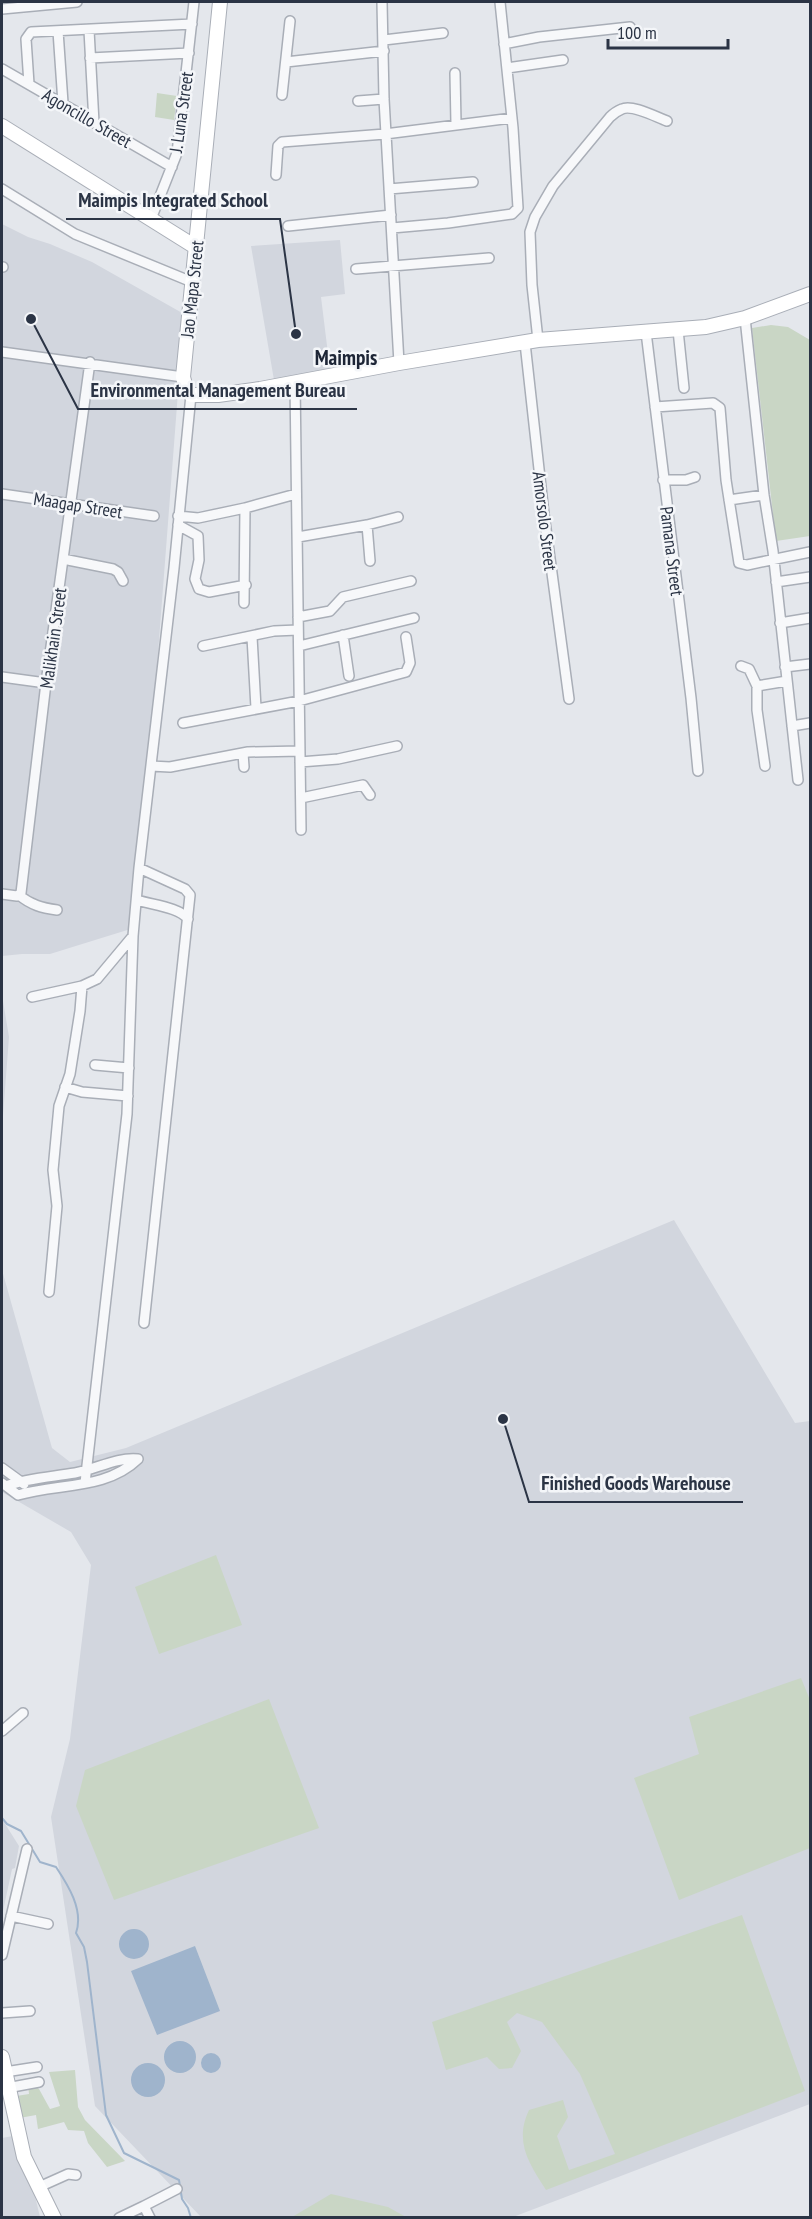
<svg xmlns="http://www.w3.org/2000/svg" width="812" height="2219" font-family="'PT Sans Narrow',sans-serif">
<style>
.built{fill:#d2d6de}
.green{fill:#c9d6c5}
.water{fill:#9fb4cc}
.lines{fill:none;stroke-linecap:round;stroke-linejoin:round}
.stream{stroke:#9fb4cc;stroke-width:2}
.street-casing{stroke:#a9aeb7;stroke-width:12}
.secondary-casing{stroke:#a9aeb7;stroke-width:16}
.street{stroke:#f7f8fa;stroke-width:9}
.secondary{stroke:#fff;stroke-width:14}
.labels{text-anchor:middle;dominant-baseline:central;stroke-width:5;stroke-linejoin:round;paint-order:stroke}
.street-label{font-size:18px;fill:#2b3445;stroke:#f4f6f9}
.quarter-label{font-size:21px;font-weight:bold;fill:#1d2536;stroke:#f4f6f9}
.leader{fill:none;stroke:#2b3445;stroke-width:2}
.callout-dot{fill:#2b3445;stroke:#f4f6f9;stroke-width:2}
.callout-label{font-size:20px;text-anchor:middle;font-weight:bold;fill:#2b3445;stroke:#f4f6f9;stroke-width:5;stroke-linejoin:round;paint-order:stroke}
</style>
<rect width="100%" height="100%" fill="#e4e7ec"/>
<path class="built" d="M2,224L28,237L50,244L92,262L184,314L137,927L50,954H22L2,956Z
M340,240L345,294L321,297L330,370L274,380L251,246Z
M2,995L9,1037L2,1129Z
M674,1220L795,1423L810,1421V2104L513,2217H201L95,2106L51,1817L70,1739L91,1565L71,1532L2,1492V1270L52,1448L70,1462L126,1448Z
M2,1819L19,1846L15,1868L12,1869L3,1911H2Z
M13,2136L29,2171L40,2217L2,2218V2138Z"/>
<path class="green" d="M157,93L177,96L174,120L155,117Z
M771,325L788,327L810,340V536L776,541L752,328Z
M216,1555L242,1625L159,1654L135,1587Z
M801,1678L810,1700V1848L679,1900L634,1778L699,1754L689,1717Z
M269,1699L319,1828L114,1900L76,1806L85,1770Z
M742,1915L805,2091L546,2190C529,2163 514,2142 529,2110L563,2100L568,2117L557,2136L569,2170L615,2154L580,2074L542,2022L517,2013L507,2022L521,2051L512,2068L499,2069L487,2057L446,2070L432,2022Z
M75,2070L78,2107L85,2120L125,2161L107,2167L88,2143L84,2131L68,2130L64,2122L38,2129L36,2115L14,2119L10,2097L29,2094L28,2084L33,2083L39,2089L50,2109L60,2106L49,2072Z
M331,2194L388,2207L406,2217H292Z"/>
<path class="water" d="M119 1944a15 15 0 1 1 30 0a15 15 0 1 1-30 0Z
M195,1946L220,2011L157,2035L131,1971Z
M164 2057a16 16 0 1 1 32 0a16 16 0 1 1-32 0Z
M201 2063a10 10 0 1 1 20 0a10 10 0 1 1-20 0Z
M131 2080a17 17 0 1 1 34 0a17 17 0 1 1-34 0Z"/>
<g class="lines">
<path class="stream" d="M2,1818L7,1824L21,1831L40,1862L56,1867C68,1885 84,1910 76,1933L84,1947L87,1962L106,2115L124,2153L179,2180L182,2199L188,2208L191,2218"/>
<defs>
<path id="street" d="M382,2L384,99L399,363
M2,9L77,2
M89,30L94,123
M58,31L63,103
M384,40L443,33
M504,44L539,37L630,27
M90,58L189,53
M286,62L384,51
M507,68L563,60
M2,69L172,167
M455,73L456,124
M29,84L26,39L31,32L192,24
M282,95L290,21
M358,101L384,99
M276,175L278,146L282,142L385,134L512,118
M2,189L75,234L192,282
M389,189L473,182
M151,219L177,153L194,2
M288,226L391,215
M392,228L448,223L512,214L518,208L513,128L500,2
M2,267H3
M356,269L489,258
M745,318L764,495L773,551L798,780
M678,330L684,388
M646,332L691,698L698,771
M538,340L532,285L530,232L535,217L553,186L610,117C613,114 617,111 622,109C632,104 656,117 667,121
M525,343L544,514L569,699
M2,352L183,377
M295,382L301,830
M655,407L713,403L720,408L726,480L739,563L747,565L810,552
M663,480H686L695,477
M2,494L154,516
M729,500L764,495
M178,516L198,518L245,508
M178,525L198,536L199,560L195,579L199,589L209,592L246,585
M367,525L370,561
M298,537L367,525L398,517
M63,559L113,569L118,572L123,581
M776,582L810,577
M244,603L245,508L296,494
M298,617L330,611L343,597L411,581
M780,623L810,618
M343,635L349,676
M252,637L256,708
M203,646L274,631L298,630
M299,646L414,618
M741,666L749,669L757,686L787,681
M785,667L810,664
M2,677L46,683
M757,686V710L765,766
M183,723L299,701L406,672L410,663L406,637
M792,726L810,723
M243,753L244,767
M300,762L338,759L397,746
M151,766L170,767L248,752L300,751
M301,798L363,785L370,795
M139,868L185,889L190,895L144,1323
M2,894L17,896L21,893L46,683L90,362
M19,895C31,905 42,908 57,910
M137,900C152,905 179,907 188,919
M32,997L82,986
M95,1065L129,1068
M65,1087L82,1092L128,1096
M49,1292L57,1206L53,1170L59,1106L70,1074L80,1011L82,986L97,979L133,936
M2,1468L24,1484
M2,1483L18,1495C59,1483 106,1490 138,1459
M85,1483L127,1114L133,936L139,868L174,568L191,395
M6,1486C28,1478 51,1477 75,1473C97,1469 116,1457 138,1459
M2,1731L23,1713
M11,1916L48,1924
M2,1955L27,1849
M2,2013L30,2011
M5,2072L37,2067
M7,2088L39,2082
M39,2187L68,2174L76,2175
M119,2218L144,2206
M150,2218L144,2206L177,2189"/>
<path id="secondary" d="M220,2L183,377L186,388L191,395H218L260,389L399,363L538,340L706,327L745,318L810,294
M2,126L197,248
M2,2057L24,2157L54,2218"/>
</defs>
<use href="#street" class="street-casing"/>
<use href="#secondary" class="secondary-casing"/>
<use href="#street" class="street"/>
<use href="#secondary" class="secondary"/>
</g>
<g class="labels">
<g class="street-label">
<text transform="translate(181 112) rotate(-82)">J. Luna Street</text>
<text transform="translate(87 118) rotate(30)">Agoncillo Street</text>
<text transform="translate(192 289) rotate(-84)">Jao Mapa Street</text>
<text transform="translate(78 505) rotate(9)">Maagap Street</text>
<text transform="translate(545 521) rotate(83)">Amorsolo Street</text>
<text transform="translate(672 551) rotate(83)">Pamana Street</text>
<text transform="translate(53 638) rotate(-82)">Malikhain Street</text>
</g>
<g class="quarter-label">
<text x="346" y="357">Maimpis</text>
</g>
</g>
<path class="leader" d="M296 334L280 219H66M31 319L78 409H357M503 1419L529 1502H743"/>
<g class="callout-dot">
<circle cx="296" cy="334" r="6"/>
<circle cx="31" cy="319" r="6"/>
<circle cx="503" cy="1419" r="6"/>
</g>
<g class="callout-label">
<text x="173" y="207">Maimpis Integrated School</text>
<text x="218" y="397">Environmental Management Bureau</text>
<text x="636" y="1490">Finished Goods Warehouse</text>
</g>
<rect width="812" height="2219" fill="none" stroke="#2b3445" stroke-width="6"/>
<path d="M608 39v9h120v-9" fill="none" stroke="#2b3445" stroke-width="3"/>
<text x="617" y="39" font-size="18" fill="#2b3445" stroke="#f4f6f9" stroke-width="4.5" paint-order="stroke">100 m</text>
</svg>
